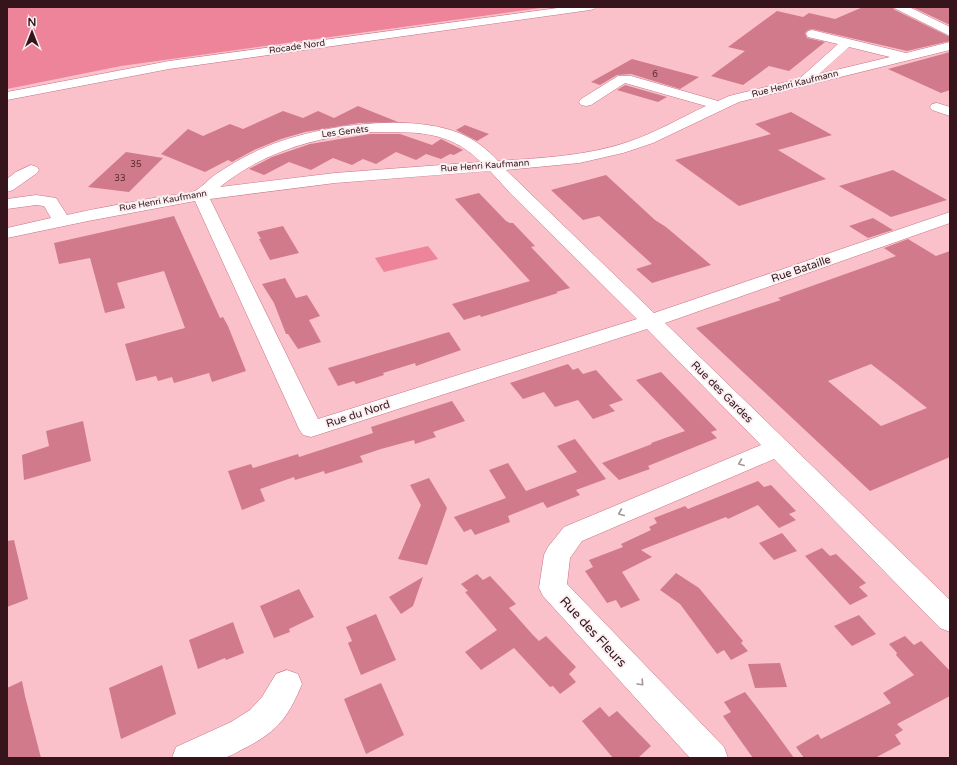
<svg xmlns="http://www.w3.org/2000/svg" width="957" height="765" font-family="'Varela Round',sans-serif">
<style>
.green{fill:#ed849a}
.building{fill:#d17a8b;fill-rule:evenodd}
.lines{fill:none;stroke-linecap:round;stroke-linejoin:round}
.minor-casing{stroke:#c87283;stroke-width:1}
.secondary-casing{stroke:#c87283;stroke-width:1}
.minor{fill:#fff;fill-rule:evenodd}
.secondary{fill:#fff;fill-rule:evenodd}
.oneway{stroke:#a49598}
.labels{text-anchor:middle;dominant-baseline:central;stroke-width:4;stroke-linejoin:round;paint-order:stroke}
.far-street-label{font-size:9px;fill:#35141b;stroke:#faf0f2}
.number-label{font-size:9px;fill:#5c2e37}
.street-label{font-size:11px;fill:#35141b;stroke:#faf0f2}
.near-street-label{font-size:13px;fill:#35141b;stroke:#faf0f2}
</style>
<rect width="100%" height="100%" fill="#fac1ca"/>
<path class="green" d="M7,7H548L121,66L7,89Z
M428,246L438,259L384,272L375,258Z"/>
<path class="building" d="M863,7H892L895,10L950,37V41L907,51L812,29L808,30L805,33L807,38L825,42L789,71L769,66L743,85L711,76L745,51L728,47L777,11L803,17L809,13L835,19Z
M912,7H950V25Z
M950,52V90L941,93L888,69Z
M632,59L699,77L680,89L631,74L617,75L600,85L591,82Z
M625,85L667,97L658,102L617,90Z
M358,106L398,122L359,123L305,132L281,139L254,150L232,162L228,160L205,172L161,154L188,129L203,136L230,124L243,129L283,111L303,118L318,111L334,118Z
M791,112L832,135L778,150L826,179L739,206L675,160L771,134L755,124Z
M465,125L489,134L477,141L456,130Z
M370,134H400L432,145L441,139L463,150L454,155L450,154L441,159L426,154L416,160L396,152L376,164L363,159L352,165L333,158L311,170L289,162L264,175L249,169L272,157L310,144Z
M126,152L163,158L129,192L88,187Z
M893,170L947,200L891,217L839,186Z
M606,175L655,220L666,227L711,265L652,283L636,269L652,264L599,216L583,220L551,190Z
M479,193L506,221L510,223H513L535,246L531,247L570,288L556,292L558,293L481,317L480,315L464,320L452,304L530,281L455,199Z
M174,216L220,318L223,317L228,326L246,371L212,382L209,373L174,383L172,377L158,381L156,376L136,381L125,344L185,328L164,271L117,283L125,308L105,313L90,258L59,264L54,243Z
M873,218L893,230L868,238L849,226Z
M283,226L299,253L270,260L259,239H261L257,232Z
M908,239L936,256L950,251V457L870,491L696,328L781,300L778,298L896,256L884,248ZM871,364L897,384L927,408L881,426L828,381Z
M285,278L296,298L307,295L320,316L309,320L321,342L298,349L288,334H286L274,303L262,284Z
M449,332L461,350L416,366L415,363L383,373L384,375L356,384L354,381L338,386L328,368Z
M568,364L573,370L578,368L583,374L596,370L623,400L609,405L615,411L593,419L578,400L555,407L544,392L523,399L510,383Z
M661,372L717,430L711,432L717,438L648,466L650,469L619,480L602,463L652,444L651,443L685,431L636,380Z
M452,401L465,421L433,432L436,437L415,444L414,440L381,449L360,456L363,462L325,474L324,471L295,480L294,477L260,489L265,501L242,510L228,471L251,464L253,468L298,454L299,457L373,433L371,427Z
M83,421L91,461L24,480L22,455L49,446L46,431Z
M575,439L606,479L576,490L580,495L547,508L543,502L508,516L510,522L475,535L471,529L464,532L454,517L506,498L489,470L508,463L526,491L577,472L557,446Z
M429,478L447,508L427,565L398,559L421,505L410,485Z
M758,481L764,487L771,485L796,511L789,514L796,520L779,528L758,505L728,519L726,517L641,550L652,557L622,572L640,600L621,608L616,600L607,603L585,571L593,567L589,560L623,547L621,544L651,530L649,527L657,523L654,518L685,506L688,509Z
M782,533L797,551L774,560L759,543Z
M14,540L28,599L7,607V541Z
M822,548L830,556L836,554L866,583L859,587L868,596L850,605L805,556Z
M676,573L699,588L743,641L741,643L748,651L731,660L724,650L717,654L680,604L660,590Z
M477,574L483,580L490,576L516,604L509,608L532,634L539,641L546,636L576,667L569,674L576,682L560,694L553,686L550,687L514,648L481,670L465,652L497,630L465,592L468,591L461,584Z
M423,577L413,606L401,614L389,597Z
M299,589L314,617L289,629L290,632L274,638L260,606Z
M376,614L396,660L361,675L348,643L352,641L346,627Z
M859,615L876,634L852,646L834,626Z
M233,622L244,653L226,660L225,658L198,669L189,640Z
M905,636L914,645L921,641L950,671V696L897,724L903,730L895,735L901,744L875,758H804L796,747L818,734L821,739L891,703L883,693L914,675L896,655L897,653L889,644Z
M780,663L787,687L755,688L748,664Z
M162,665L176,714L121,739L109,688Z
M22,681L25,696L41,758H7V688Z
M381,683L404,735L366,754L344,699Z
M745,692L768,722L794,758H753L723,716L731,712L724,702Z
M600,707L609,717L617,711L651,746L638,758H613L582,721Z"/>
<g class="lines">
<defs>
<path id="minor" d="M894,7H909L950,27V36L896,9Z
M812,30L906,53L950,42V50L739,102L653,143L623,153L579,163L506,170L654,313L950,212V223L665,323L950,600V632L940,628L774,459L582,541L570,558L567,584L724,747L728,758H690L543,596L539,588L544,555L548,547L564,527L761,445L647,329L311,437L303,435L299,429L195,201L88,221L7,238V228L51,218L44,206L36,205L7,209V199L36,195L56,198L67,215C97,208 128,203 159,197C168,195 186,195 195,191C202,187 209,179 216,174C230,165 245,156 261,149C311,126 407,112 459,133C474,139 487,149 498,161C541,158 587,156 628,142C655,133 680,118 706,106L625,83L591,105L586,106L581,105L579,102L581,99L618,76H631L718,101L729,96L799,79L838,44L808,37L806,34L808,31ZM849,47L890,57L819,74ZM370,132C413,132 448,129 481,162L335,173L220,187C263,152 315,137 370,132ZM490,171L512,195L637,319L318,419L210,199L335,183Z
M937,103L950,107V116L932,110L930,107L932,104Z
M31,165L37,167L39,170L37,173L13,190L7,192V179L16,172Z
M287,670L298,674L302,684C288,717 279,730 247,747C240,750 232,756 224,758C214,761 184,758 172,758L176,747L231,722L250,710L262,697L276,674Z"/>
<path id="secondary" d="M565,7H596L594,9L590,10L169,69L7,100V92L169,61Z"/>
</defs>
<use href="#minor" class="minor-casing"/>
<use href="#secondary" class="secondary-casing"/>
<use href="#minor" class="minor"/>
<use href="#secondary" class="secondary"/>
</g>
<defs><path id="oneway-chevron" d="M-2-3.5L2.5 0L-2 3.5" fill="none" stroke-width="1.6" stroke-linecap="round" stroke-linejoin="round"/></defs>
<g class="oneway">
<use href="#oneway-chevron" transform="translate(741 463) rotate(157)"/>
<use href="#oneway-chevron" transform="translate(621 513) rotate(157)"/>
<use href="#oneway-chevron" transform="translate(641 683) rotate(47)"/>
</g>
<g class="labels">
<g class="far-street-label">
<text transform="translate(297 47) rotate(-8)">Rocade Nord</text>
<text transform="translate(795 84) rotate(-14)">Rue Henri Kaufmann</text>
<text transform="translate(345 132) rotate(-7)">Les Genêts</text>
<text transform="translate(485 166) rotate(-4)">Rue Henri Kaufmann</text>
<text transform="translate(163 201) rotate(-10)">Rue Henri Kaufmann</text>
</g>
<g class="number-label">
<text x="655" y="74">6</text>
<text x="136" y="164">35</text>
<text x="120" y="178">33</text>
</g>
<g class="street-label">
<text transform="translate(801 269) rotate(-19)">Rue Bataille</text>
<text transform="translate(722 392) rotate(45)">Rue des Gardes</text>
<text transform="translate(358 414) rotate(-18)">Rue du Nord</text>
</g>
<g class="near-street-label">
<text transform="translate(593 632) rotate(47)">Rue des Fleurs</text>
</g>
</g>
<rect width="957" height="765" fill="none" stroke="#35141b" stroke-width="16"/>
<g transform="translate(32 32)" stroke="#faf0f2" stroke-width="3" paint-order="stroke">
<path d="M0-3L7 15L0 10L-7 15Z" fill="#35141b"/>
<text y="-6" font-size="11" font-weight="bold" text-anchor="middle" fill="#35141b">N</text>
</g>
</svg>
